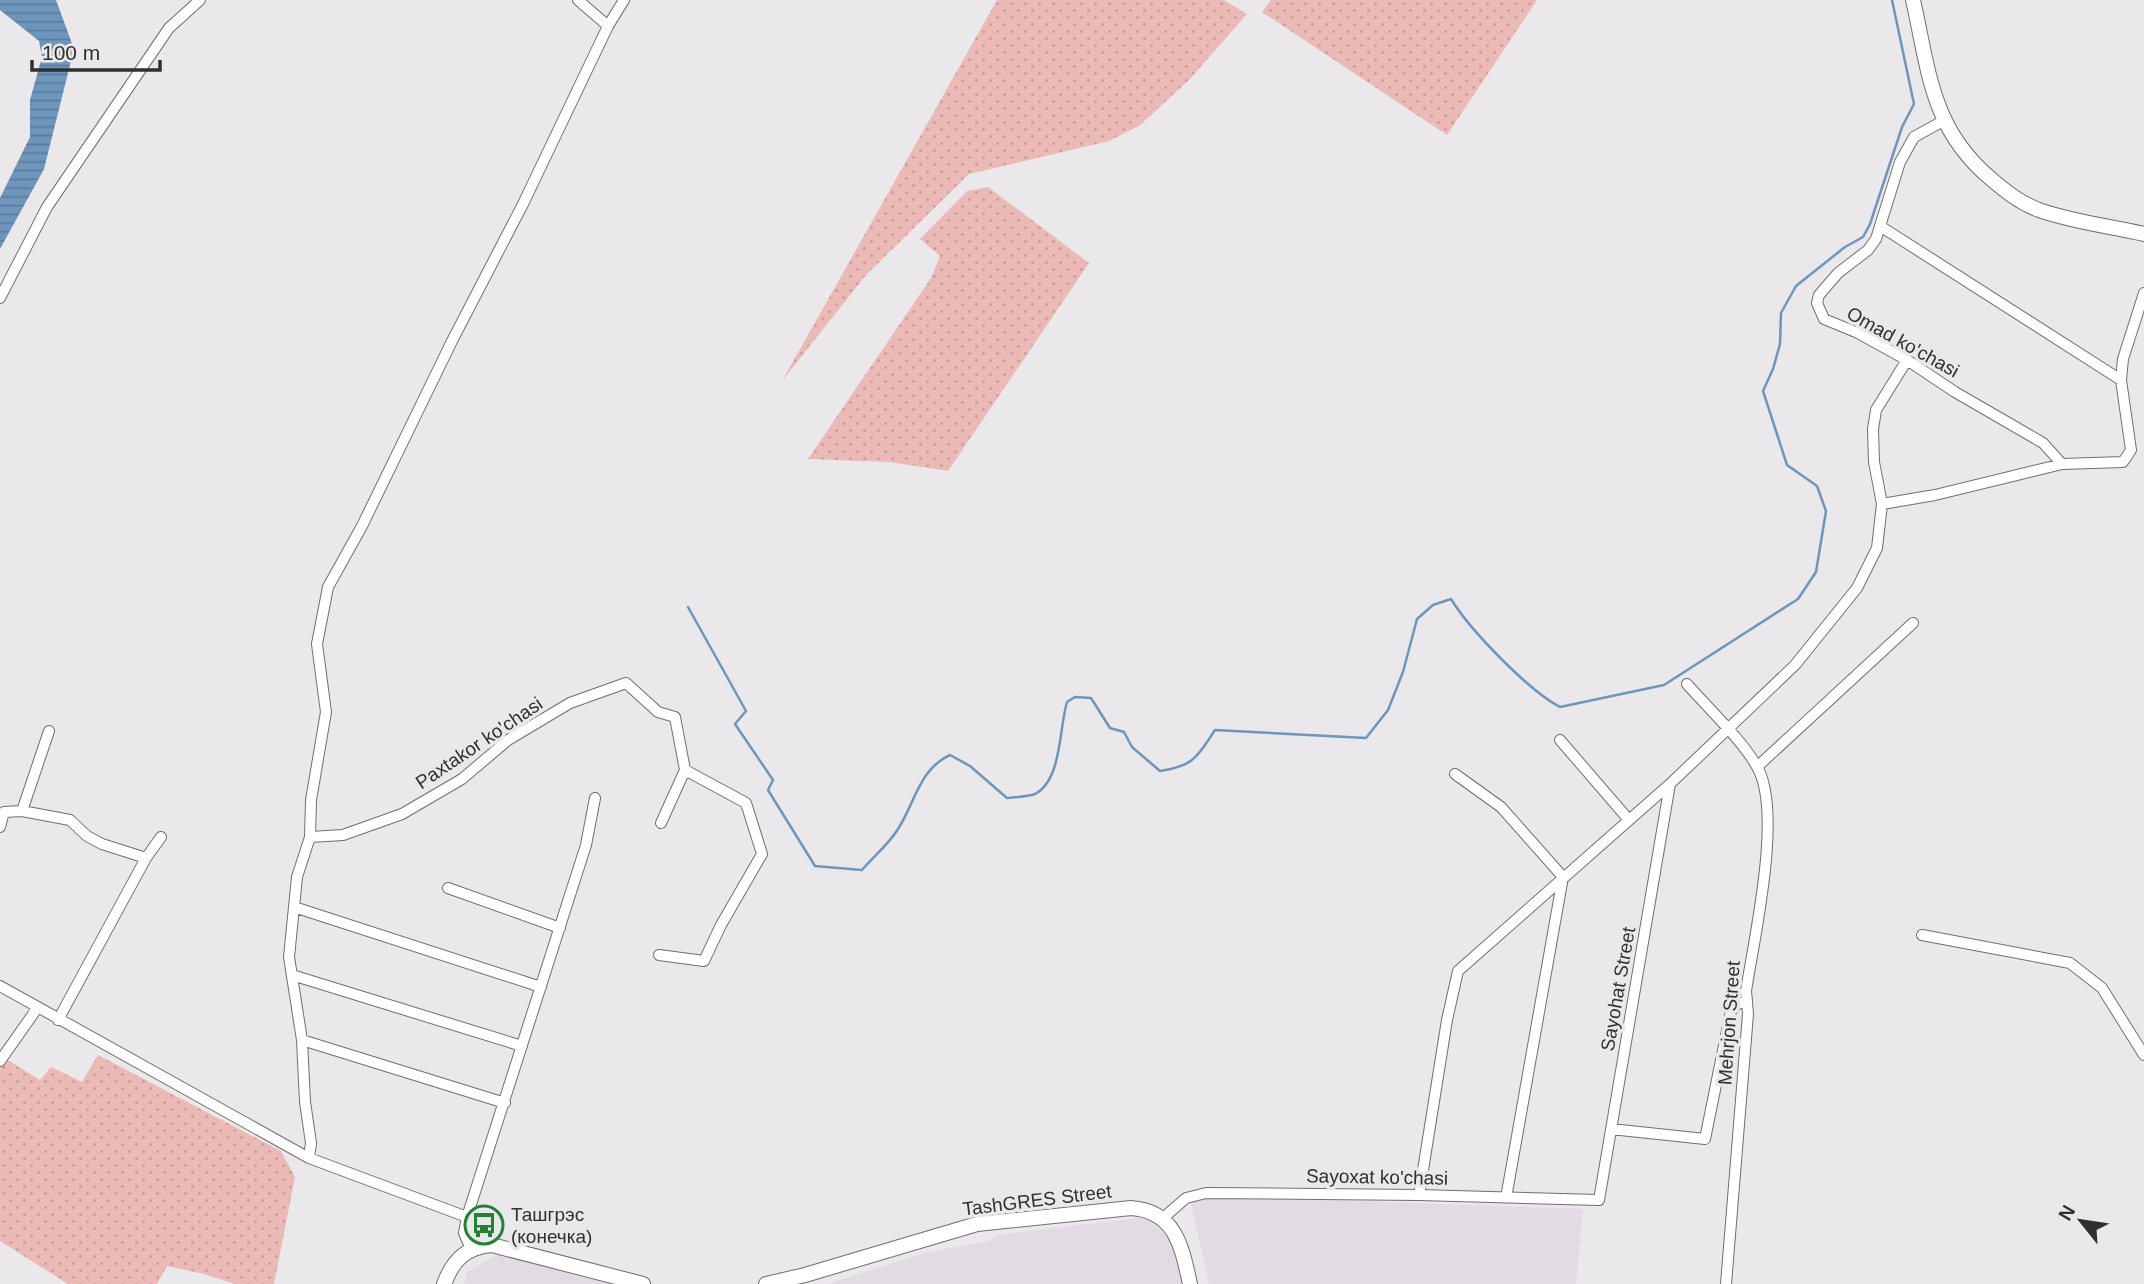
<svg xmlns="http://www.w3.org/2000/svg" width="2144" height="1284" font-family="Helvetica,sans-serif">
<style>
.built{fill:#e2dbe4}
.grass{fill:url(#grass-dots)}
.water{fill:url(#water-rules)}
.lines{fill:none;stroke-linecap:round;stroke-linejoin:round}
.stream{stroke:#6e96bd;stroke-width:2.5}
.street-casing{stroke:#706e71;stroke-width:12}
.secondary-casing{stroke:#706e71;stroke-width:16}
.street{stroke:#fff;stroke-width:10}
.secondary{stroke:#fff;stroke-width:14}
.labels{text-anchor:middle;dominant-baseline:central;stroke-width:7;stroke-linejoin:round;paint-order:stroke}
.street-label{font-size:19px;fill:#313031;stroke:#eae8eb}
.poi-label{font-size:19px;fill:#313031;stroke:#eae8eb;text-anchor:start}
</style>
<defs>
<pattern id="grass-dots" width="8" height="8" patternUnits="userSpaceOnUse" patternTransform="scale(1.75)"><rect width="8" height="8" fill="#ecbab6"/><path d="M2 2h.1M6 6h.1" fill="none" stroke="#cba09d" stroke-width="1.8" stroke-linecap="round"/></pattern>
<pattern id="water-rules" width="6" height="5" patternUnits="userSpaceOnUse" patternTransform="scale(1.75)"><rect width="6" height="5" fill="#6e96bd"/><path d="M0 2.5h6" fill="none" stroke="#5b7b9a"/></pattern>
</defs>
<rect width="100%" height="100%" fill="#eae8eb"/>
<path class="built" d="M1210,1196L1583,1209L1576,1284H1209L1190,1199Z
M1147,1217L1171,1240L1182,1284H827L924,1253L990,1241L996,1235Z
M498,1254L611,1284H464L467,1272Z"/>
<path class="grass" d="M997,0H1224L1247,14L1189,80L1139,126L1109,141L969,174L866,275L782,381Z
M1271,0H1537L1447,135L1262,12Z
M988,187L1089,263L948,471L889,462L808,459L931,278L940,256L920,239L967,191Z
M98,1055L281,1151L295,1177L274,1284H235L204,1274L167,1266L157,1284H68L0,1241V1069L6,1059L40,1080L51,1067L82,1082Z"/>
<path class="water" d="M0,0H56L74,49L44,169L0,249V198L30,137V100L42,57L39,41L0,10Z"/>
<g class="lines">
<path class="stream" d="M688,607L746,711L735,724L773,780L768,790L815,866L862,870C873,857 889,844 898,829C915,803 919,769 950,755L970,766L1007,798C1015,797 1027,797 1035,794C1062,780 1059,728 1067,702L1075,697L1091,698L1110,728L1124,732L1132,747L1160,771C1194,766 1197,757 1215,730L1366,738L1388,710L1403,672L1417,619L1433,605L1451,599C1470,630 1528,690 1560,707L1664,685L1798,599L1816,572L1826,511L1817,486L1787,465L1763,391L1773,369L1780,344L1781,313L1796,286L1845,247L1863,237L1870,224L1902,127L1914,104L1892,0"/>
<defs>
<path id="street" d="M578,0L608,26
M1943,121L1914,137L1900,162L1876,239L1868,250L1838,273L1819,295L1817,303L1824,319L1858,333L1907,360L1955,392L2043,443L2062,464
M1880,226L2121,380
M0,298L47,207L169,28L200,0
M1882,504L1935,495L2062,464L2123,462L2131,450L2121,380L2123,359L2144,293
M1687,684C1707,707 1741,739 1756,765C1784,809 1754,938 1746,991L1748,1014L1726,1284
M1560,740L1629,820
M1758,766L1913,623
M1455,774L1501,807L1563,877L1506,1198
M22,811L49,731
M0,827L4,812L22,811L70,820L87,836L102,844L146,858
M310,837L343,835L402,814L462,779L508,740L570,703L626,683L658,712L675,717L685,770L661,823
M448,888L560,928
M294,907L541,987
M1922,935L2070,963L2102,988L2144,1055
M659,955L704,961L721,925L762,854L746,803L685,770
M292,975L522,1046
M0,986L309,1158L467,1217
M58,1020L146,858L161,837
M302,1040L505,1103
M0,1061L38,1007
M1611,1129L1705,1139L1731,1011L1736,1005L1747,1000
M309,1158L311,1143L305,1102L302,1040L289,957L297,877L310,837L311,800L326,712L317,644L328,587L362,526L452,341L523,204L608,26L624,0
M1419,1195L1447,1020L1458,971L1670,784L1795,665L1857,588L1877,548L1882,504L1874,462L1873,429L1876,410L1907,360
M1162,1219L1186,1198L1206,1193L1419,1195L1599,1200L1670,784
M471,1249L464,1233L467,1217L586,845L595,798"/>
<path id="secondary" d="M1913,0C1929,71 1931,128 1990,178C2005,191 2020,203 2039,210C2073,222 2109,226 2144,234
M444,1284C453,1260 466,1247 492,1245L643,1284
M766,1284L805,1275L977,1224L1131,1208C1176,1211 1182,1248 1190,1284"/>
</defs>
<use href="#street" class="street-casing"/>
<use href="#secondary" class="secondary-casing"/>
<use href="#street" class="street"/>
<use href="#secondary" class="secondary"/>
</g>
<defs>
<symbol id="bus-ring" viewBox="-11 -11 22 22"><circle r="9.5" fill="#eae8eb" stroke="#218134" stroke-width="1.5"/><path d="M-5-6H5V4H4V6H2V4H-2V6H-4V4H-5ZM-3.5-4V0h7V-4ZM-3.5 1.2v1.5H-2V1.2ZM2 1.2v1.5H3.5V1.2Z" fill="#218134"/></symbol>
</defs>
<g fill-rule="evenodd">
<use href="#bus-ring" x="462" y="1203" width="44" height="44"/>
</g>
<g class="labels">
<g class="street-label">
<text transform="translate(1903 342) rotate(29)">Omad ko'chasi</text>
<text transform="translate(479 743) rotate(-34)">Paxtakor ko'chasi</text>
<text transform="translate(1618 989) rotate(-80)">Sayohat Street</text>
<text transform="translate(1729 1023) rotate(-86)">Mehrjon Street</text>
<text transform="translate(1377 1177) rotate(1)">Sayoxat ko'chasi</text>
<text transform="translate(1037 1200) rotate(-7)">TashGRES Street</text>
</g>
<g class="poi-label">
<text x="511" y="1214">Ташгрэс<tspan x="511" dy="22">(конечка)</tspan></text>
</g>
</g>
<g transform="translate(2081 1221) rotate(300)" stroke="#eae8eb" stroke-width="5" paint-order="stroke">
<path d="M0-5L12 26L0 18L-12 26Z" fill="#313031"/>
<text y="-10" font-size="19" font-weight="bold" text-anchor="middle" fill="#313031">N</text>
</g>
<path d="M32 60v10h128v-10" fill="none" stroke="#313031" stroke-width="3.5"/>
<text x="42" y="60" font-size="21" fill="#313031" stroke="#eae8eb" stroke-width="5" paint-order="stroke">100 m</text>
</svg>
